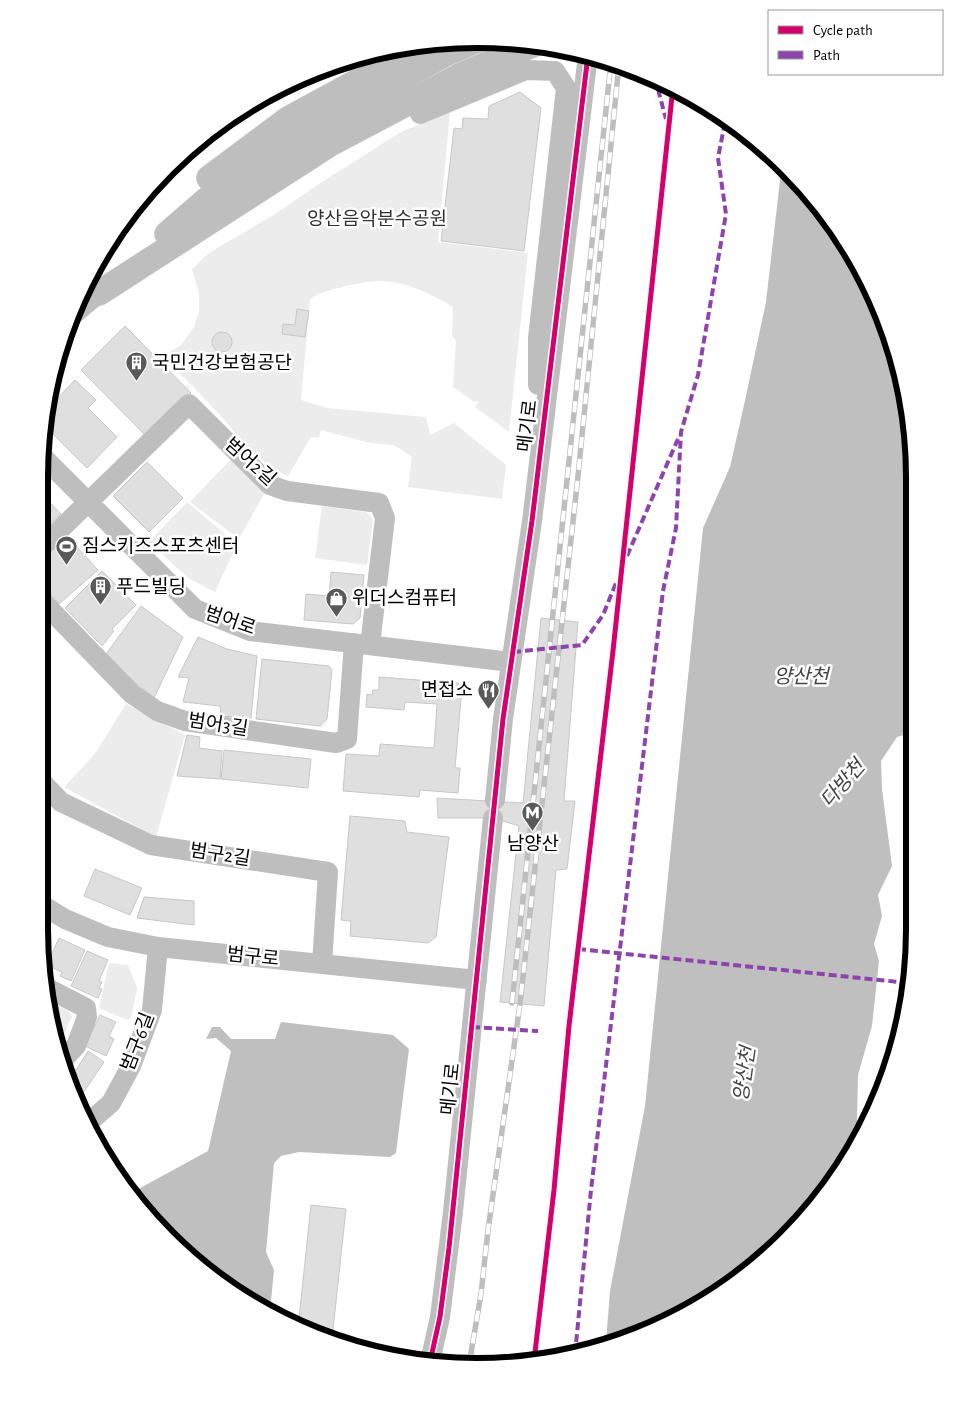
<svg xmlns="http://www.w3.org/2000/svg" width="953" height="1406" font-family="'Alegreya Sans','Noto Sans KR',sans-serif">
<style>
.green{fill:#ececec}
.water{fill:#bfbfbf}
.building{fill:#dfdfdf;stroke:#c7c7c7}
.lines{fill:none;stroke-linecap:round;stroke-linejoin:round}
.major-casing{stroke:#dbdbdb;stroke-width:26}
.minor{stroke:#bebebe;stroke-width:20}
.major{stroke:#bebebe;stroke-width:25}
.rail-casing{stroke:#bebebe;stroke-width:5.5}
.rail{stroke:#fff;stroke-width:4;stroke-dasharray:11;stroke-linecap:butt}
.quiet{stroke:#8e44ad;stroke-width:4;stroke-dasharray:8 4;stroke-linecap:butt}
.cycleway-casing{stroke:#fff;stroke-width:8}
.cycleway{stroke:#d6006c;stroke-width:5}
.labels{text-anchor:middle;dominant-baseline:central;stroke-width:5;stroke-linejoin:round;paint-order:stroke}
.park-label{font-size:19px;fill:#333;stroke:#fff}
.poi-label{font-size:19px;fill:#000;stroke:#fff;text-anchor:start}
.street-label{font-size:19px;fill:#000;stroke:#fff}
.water-label{font-size:20px;font-style:italic;fill:#444;stroke:#fff}
.rim{fill:none;stroke:#000;stroke-width:6}
</style>
<rect width="100%" height="100%" fill="#fff"/>
<path class="green" d="M450,112L438,242L528,253L509,432L475,407L479,402L473,401L453,387L456,341L452,335L453,307C412,283 386,274 339,288C329,290 317,293 310,300L301,400L327,408L426,417L430,435L454,423L506,465L502,499L408,487L412,457L394,445L370,443L321,430L319,438L311,437L288,476C257,463 241,438 219,414C201,394 181,375 162,356L181,345L194,327L199,311V293L192,269L209,253L275,214L328,178L401,132Z
M232,458L266,490L239,539L190,502Z
M187,502L237,544L215,592L188,578L149,542Z
M322,506L366,512L373,519L367,565L315,558Z
M126,704L185,735L156,837L64,787L94,755Z
M109,963L128,965L137,988L131,1018L127,1020L99,1008Z
M51,1003C59,1007 70,1008 72,1017L58,1046Z"/>
<path class="water" d="M782,163L840,233L881,309L906,391L913,465L912,476L914,509V732L897,737L881,761L882,789L892,866L878,895L882,916L874,944L879,961L872,1026L858,1075L857,1120L859,1138L786,1239L695,1309L606,1342L610,1291L645,1106L703,528L730,467L744,405L766,302Z
M281,1022L393,1035L409,1049L396,1153L390,1157L299,1152L281,1156L274,1163L266,1252L274,1270L270,1311L210,1277L131,1193L208,1151L231,1051L216,1038L206,1039L212,1027H220L231,1039H275Z"/>
<path class="building" d="M520,92L541,108L524,251L441,241L454,128L462,129L463,118L488,119L489,106Z
M297,309L309,311L305,337L282,334L283,324L295,325Z
M125,326L191,393L147,437L81,370Z
M212 342a10 10 0 1 1 20 0a10 10 0 1 1-20 0Z
M75,380L96,400L88,408L117,437L87,468L44,425L45,411Z
M147,462L183,498L149,532L113,496Z
M39,491L61,514L39,534Z
M67,536L98,570L59,604L39,582V556Z
M102,571L136,605L112,629L114,631L102,646L65,608Z
M331,572L364,575L360,618L353,624L304,620L306,594L329,596Z
M141,606L183,637L154,698L104,657Z
M541,618L578,622L564,801H575L567,869L556,870L544,1006L500,1002L519,826L493,818H438L437,798L523,803Z
M198,637L227,649L257,656L251,718L221,716L220,706L183,702L189,678L178,677Z
M262,659L329,666L332,670L327,719L320,726L256,719Z
M379,677L458,683L462,688L455,768H460L458,793L420,790L419,797L343,791L346,754L379,756L380,744L434,748L437,704L405,702L404,710L366,707L367,694L372,695L373,690H379Z
M187,735L200,737L199,748L222,751L220,779L177,776Z
M224,750L311,759L308,788L221,779Z
M39,797L51,810L39,829Z
M350,816L405,821L407,832L449,837L436,937L428,943L350,936L351,921L341,920Z
M95,869L142,888L130,915L84,896Z
M144,897L194,901V925L137,918Z
M59,938L85,950L71,981L60,976L62,972L51,967L52,964L48,962Z
M87,951L108,960L99,981L102,982L99,988L102,989L98,998L71,986Z
M100,1015L116,1022L109,1036L114,1039L106,1056L85,1046Z
M88,1051L104,1062L83,1093L68,1083L69,1079L66,1077L73,1067L76,1070Z
M311,1205L346,1209L332,1339L309,1334L298,1328Z"/>
<g class="lines">
<defs>
<path id="major" d="M209,178L288,119L382,68
M167,234L212,195L317,125L445,54L480,39
M99,293L330,144L461,75L535,44"/>
</defs>
<use href="#major" class="major-casing"/>
<path class="minor" d="M382,68L434,43
M420,114L526,70L555,71L566,88L538,338V385
M73,315L99,293
M41,455L195,609L250,631L511,662
M39,550L189,404L270,485L287,491L379,503L385,518L370,645
M39,598L132,694L157,711L185,721L336,743L347,739L354,643
M39,779L61,802L151,845L328,872L322,964
M495,800L503,719L532,521L588,55
M39,903L65,919L108,937L158,947L477,980
M49,989L86,1008L87,1017L76,1046L61,1062
M88,1123L111,1103L131,1066L152,1010L158,947
M430,1362L440,1317L453,1212L493,818"/>
<use href="#major" class="major"/>
<defs>
<path id="rail" d="M512,1003L611,62
M469,1365L481,1294L488,1230L520,1004L578,476L619,64"/>
</defs>
<use href="#rail" class="rail-casing"/>
<use href="#rail" class="rail"/>
<path class="quiet" d="M655,78L666,119
M627,556L678,439
M513,652L582,645L603,615L616,583
M578,949L909,983
M472,1027L538,1031
M575,1354L591,1190L663,591L676,528L681,432L698,375L726,214L718,158L726,117"/>
<defs>
<path id="cycleway" d="M534,1361L554,1190L569,1026L613,651L673,87
M430,1362L440,1317L449,1248L503,719L532,521L588,55"/>
</defs>
<use href="#cycleway" class="cycleway-casing"/>
<use href="#cycleway" class="cycleway"/>
</g>
<defs>
<symbol id="building-pin" viewBox="-11 -11 22 30"><path d="M0 17L-7.5 6A9.5 9.5 0 1 1 7.5 6Z" fill="#595959" stroke="#fff"/><path d="M-4-6H4V6H1V3H-1V6H-4ZM-2.5-4.3h1.7v1.8h-1.7ZM.8-4.3h1.7v1.8H.8ZM-2.5-1h1.7V.8h-1.7ZM.8-1h1.7V.8H.8Z" fill="#fff"/></symbol>
<symbol id="stadium-pin" viewBox="-11 -11 22 30"><path d="M0 17L-7.5 6A9.5 9.5 0 1 1 7.5 6Z" fill="#595959" stroke="#fff"/><path d="M0-5a6.5 5 0 1 0 0 10a6.5 5 0 1 0 0-10ZM-3.5-1.8h7v3.6h-7Z" fill="#fff"/></symbol>
<symbol id="shop-pin" viewBox="-11 -11 22 30"><path d="M0 17L-7.5 6A9.5 9.5 0 1 1 7.5 6Z" fill="#595959" stroke="#fff"/><path d="M-5-2.5h2.3a2.7 3.5 0 0 1 5.4 0H5L5.5 6h-11ZM-1.5-2.5h3a1.5 2.3 0 0 0-3 0Z" fill="#fff"/></symbol>
<symbol id="restaurant-pin" viewBox="-11 -11 22 30"><path d="M0 17L-7.5 6A9.5 9.5 0 1 1 7.5 6Z" fill="#595959" stroke="#fff"/><path d="M-5-6h1v4h1v-4h1v4h1v-4h1v5L-1.5 .5V6h-2V.5L-5-1ZM5-6V6H3V1.5H1.5Q1.5-4 5-6Z" fill="#fff"/></symbol>
<symbol id="metro-pin" viewBox="-11 -11 22 30"><path d="M0 17L-7.5 6A9.5 9.5 0 1 1 7.5 6Z" fill="#595959" stroke="#fff"/><path d="M-5.5 5V-5H-3L0 0L3-5H5.5V5H3V-.5L0 4L-3-.5V5Z" fill="#fff"/></symbol>
</defs>
<g fill-rule="evenodd">
<use href="#building-pin" x="124" y="350" width="25" height="34"/>
<use href="#stadium-pin" x="54" y="534" width="25" height="34"/>
<use href="#building-pin" x="88" y="574" width="25" height="34"/>
<use href="#shop-pin" x="324" y="586" width="25" height="34"/>
<use href="#restaurant-pin" x="476" y="678" width="25" height="34"/>
<use href="#metro-pin" x="520" y="800" width="25" height="34"/>
</g>
<g class="labels">
<g class="park-label">
<text x="377" y="219">양산음악분수공원</text>
</g>
<g class="poi-label">
<text x="152" y="363">국민건강보험공단</text>
<text x="82" y="546">짐스키즈스포츠센터</text>
<text x="116" y="587">푸드빌딩</text>
<text x="352" y="598">위더스컴퓨터</text>
<text x="473" y="690" text-anchor="end">면접소</text>
<text x="533" y="844" text-anchor="middle">남양산</text>
</g>
<g class="street-label">
<text transform="translate(528 426) rotate(-83)">메기로</text>
<text transform="translate(250 462) rotate(42)">범어2길</text>
<text transform="translate(230 621) rotate(19)">범어로</text>
<text transform="translate(218 725) rotate(9)">범어3길</text>
<text transform="translate(220 855) rotate(9)">범구2길</text>
<text transform="translate(253 957) rotate(6)">범구로</text>
<text transform="translate(138 1042) rotate(-69)">범구6길</text>
<text transform="translate(451 1089) rotate(-84)">메기로</text>
</g>
<g class="water-label">
<text x="801" y="677">양산천</text>
<text transform="translate(843 784) rotate(-49)">다방천</text>
<text transform="translate(745 1074) rotate(-82)">양산천</text>
</g>
</g>
<path d="M0 0H953V1406H0ZM477 48H477A429 429 0 0 1 906 477V929A429 429 0 0 1 477 1358H477A429 429 0 0 1 48 929V477A429 429 0 0 1 477 48Z" fill="#fff" fill-rule="evenodd"/>
<path class="rim" d="M477 48H477A429 429 0 0 1 906 477V929A429 429 0 0 1 477 1358H477A429 429 0 0 1 48 929V477A429 429 0 0 1 477 48Z"/>
<rect x="768" y="10" width="175" height="65" fill="#ffffff" stroke="#999999"/>
<rect x="778" y="26" width="25" height="8" fill="#d6006c" stroke="#999999"/>
<text x="813" y="35" font-size="15" fill="#000000">Cycle path</text>
<rect x="778" y="51" width="25" height="8" fill="#8e44ad" stroke="#999999"/>
<text x="813" y="60" font-size="15" fill="#000000">Path</text>
</svg>
